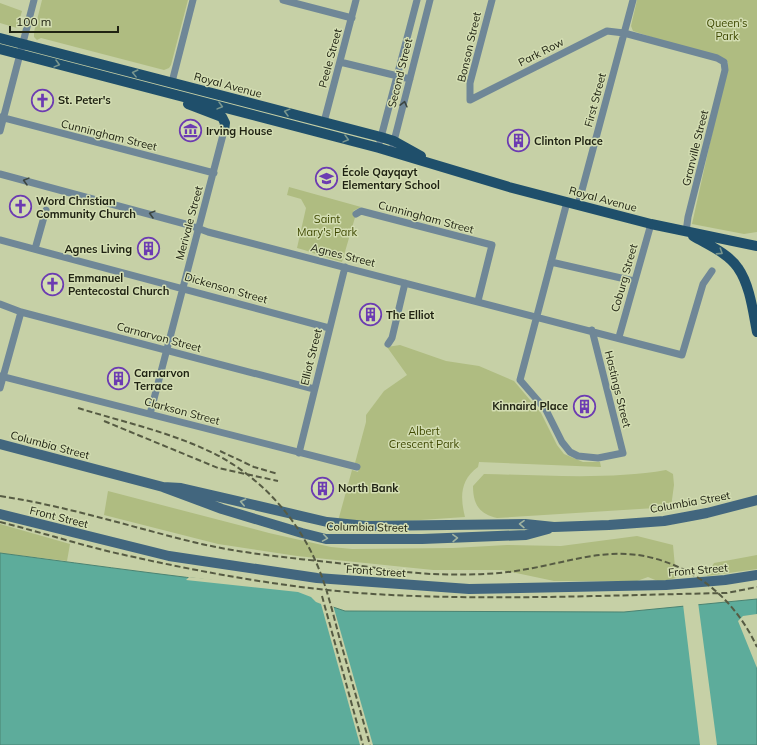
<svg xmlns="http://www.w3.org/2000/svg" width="757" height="745" font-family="Mulish,sans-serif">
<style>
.green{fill:#afbc81}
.water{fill:#5dac9b;stroke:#4b8372}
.pier{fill:#c6d0a6}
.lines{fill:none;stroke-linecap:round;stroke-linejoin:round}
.street{stroke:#6f8797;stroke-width:7}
.secondary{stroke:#42667e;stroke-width:10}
.primary{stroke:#1f4f6b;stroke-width:10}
.rail{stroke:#565b43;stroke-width:2;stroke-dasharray:6 3;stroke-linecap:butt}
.oneway{stroke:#79968e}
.oneway2{stroke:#3c4641}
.oneway3{stroke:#a0b3a0}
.labels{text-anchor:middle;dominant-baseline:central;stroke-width:3;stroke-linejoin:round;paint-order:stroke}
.park-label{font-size:11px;fill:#3e4800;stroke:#d3ddb2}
.street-label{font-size:11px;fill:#202313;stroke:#d3ddb2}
.poi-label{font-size:11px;font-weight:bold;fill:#202313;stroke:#d3ddb2;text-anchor:start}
</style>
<rect width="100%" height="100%" fill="#c6d0a6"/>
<path class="green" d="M42,0H188L171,65L169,68L164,70L41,38L37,40L34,37V32Z
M637,0H757V232L744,234L692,224L728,62L633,31L631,26Z
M0,3L22,11L17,28L0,23Z
M289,187L361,207L353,211L356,214L342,262C326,258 312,252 297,248L306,208L301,199L287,195Z
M400,345L446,361L479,366L514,381L541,413L557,445L564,454L583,462H600L601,467L479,462L478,467C460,480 460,497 465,517L391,522L338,521L352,470L358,472L360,464L355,463L366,422V415L384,391L407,375L387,347Z
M666,470L673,474L674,485L671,507L497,518C479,514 473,504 473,486L484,474C542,475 610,480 666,470Z
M108,491L269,533L331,547L352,549L453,548L507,545L561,546L637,536L673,545L676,578L660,582L648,577L637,581H554L502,570H433L297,556L218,544L104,515Z
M0,524L70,544L67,561L0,553Z
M757,555V569L707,576L714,563Z"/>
<path class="water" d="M0,553C99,566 199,580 298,590L311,595L318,602L345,611L624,612L757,599V745H0Z"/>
<path class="pier" d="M189,577L299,588L312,593L319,600L333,605L373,745H360L321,604L316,602L311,597L298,592L186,580Z
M698,602L717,745H700L683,604Z
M757,614V668L738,621L743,616Z"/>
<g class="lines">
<path class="street" d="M283,0L352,18
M492,0L470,83V100L607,31L624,33L717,58L724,62L725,70L688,217L686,232
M340,62L410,79
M172,82L193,0
M0,117L214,173
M324,122L356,0
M0,131L34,0
M380,141L417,0
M393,145L430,0
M0,174L189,225L208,232L682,355L703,284L712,271
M567,202L520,380L546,410L562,442L570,452L578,456L598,458L623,453L592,330
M578,205L633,0
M356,214L361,211L492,245L478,301
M0,240L329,328
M35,249L46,210
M551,262L634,281
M0,304L21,312L314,389
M619,337L651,224
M388,344L392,338L405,283
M0,376L357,467
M0,388L21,312
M150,414L224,131
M299,453L345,267"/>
<path class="secondary" d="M0,444L163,487L222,509L302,533L326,539H422L526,535L548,529
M163,487L181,488L327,522L366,526L525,524L554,527L609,525L664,521L707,513L757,500
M0,514L169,556L317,578L469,589L666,585L725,580L757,575"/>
<path class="primary" d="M0,38L381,137L394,141L421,156
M0,49L379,148L509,187L651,224L757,246
M188,104L222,117L225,123L224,131
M693,236C708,245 728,253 738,268C750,285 753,312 757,332"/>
<path class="rail" d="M78,408C123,422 170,432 213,453C259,476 295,515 316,562C327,587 333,614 340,640C350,675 360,710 370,745
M104,421L218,468L278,481
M220,451L254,467L278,474
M0,496C66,506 128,526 193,542C242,554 294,558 345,564C374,567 404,573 433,574C462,575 493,575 522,570C566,563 608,546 653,558C701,571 736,602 757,647
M0,522C36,531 71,542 107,551C194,571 284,588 373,594C491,601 610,595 727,593L757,587
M322,596L363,745"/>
</g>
<defs><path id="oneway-chevron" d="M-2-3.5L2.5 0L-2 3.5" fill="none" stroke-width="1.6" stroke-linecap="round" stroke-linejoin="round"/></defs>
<g class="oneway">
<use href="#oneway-chevron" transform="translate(57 64) rotate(15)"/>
<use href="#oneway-chevron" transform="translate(135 73) rotate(-166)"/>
<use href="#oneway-chevron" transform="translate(220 106) rotate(15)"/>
<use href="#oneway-chevron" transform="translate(287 112) rotate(-165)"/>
<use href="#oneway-chevron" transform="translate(346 139) rotate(15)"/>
<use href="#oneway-chevron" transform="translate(720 252) rotate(33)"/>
</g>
<g class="oneway2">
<use href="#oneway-chevron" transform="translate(404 104) rotate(-76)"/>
<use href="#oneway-chevron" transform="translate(26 181) rotate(-165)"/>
<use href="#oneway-chevron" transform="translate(152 214) rotate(-165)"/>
</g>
<g class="oneway3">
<use href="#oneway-chevron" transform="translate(243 502) rotate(-167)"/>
<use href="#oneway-chevron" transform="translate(522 524) rotate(-179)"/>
<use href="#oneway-chevron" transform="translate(325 538) rotate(9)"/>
<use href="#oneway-chevron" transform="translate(455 538) rotate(-2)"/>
</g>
<defs>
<symbol id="church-ring" viewBox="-11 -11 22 22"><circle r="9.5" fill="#d3ddb2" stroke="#6c3bb2" stroke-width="1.5"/><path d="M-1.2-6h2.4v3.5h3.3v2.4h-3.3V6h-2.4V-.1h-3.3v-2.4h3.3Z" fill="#6c3bb2"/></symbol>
<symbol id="museum-ring" viewBox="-11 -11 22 22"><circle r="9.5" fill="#d3ddb2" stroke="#6c3bb2" stroke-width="1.5"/><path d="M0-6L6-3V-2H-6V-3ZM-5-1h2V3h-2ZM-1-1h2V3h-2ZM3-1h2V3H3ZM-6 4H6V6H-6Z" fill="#6c3bb2"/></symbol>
<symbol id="building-ring" viewBox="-11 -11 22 22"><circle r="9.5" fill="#d3ddb2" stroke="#6c3bb2" stroke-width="1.5"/><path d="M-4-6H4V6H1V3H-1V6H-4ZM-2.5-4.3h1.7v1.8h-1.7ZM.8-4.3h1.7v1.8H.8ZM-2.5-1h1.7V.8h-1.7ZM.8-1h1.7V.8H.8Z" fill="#6c3bb2"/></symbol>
<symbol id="school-ring" viewBox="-11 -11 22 22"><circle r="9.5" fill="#d3ddb2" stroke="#6c3bb2" stroke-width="1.5"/><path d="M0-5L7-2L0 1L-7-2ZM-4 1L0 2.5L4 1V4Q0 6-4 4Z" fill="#6c3bb2"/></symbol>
</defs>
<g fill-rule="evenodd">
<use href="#church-ring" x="30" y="88" width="25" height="25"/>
<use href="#museum-ring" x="178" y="118" width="25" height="25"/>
<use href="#building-ring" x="506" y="128" width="25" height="25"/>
<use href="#school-ring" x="314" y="166" width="25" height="25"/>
<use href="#church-ring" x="8" y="194" width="25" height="25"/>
<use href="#building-ring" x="136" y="236" width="25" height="25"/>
<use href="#church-ring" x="40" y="272" width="25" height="25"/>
<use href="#building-ring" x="358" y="302" width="25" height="25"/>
<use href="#building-ring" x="106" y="366" width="25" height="25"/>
<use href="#building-ring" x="572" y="394" width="25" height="25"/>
<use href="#building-ring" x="310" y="476" width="25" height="25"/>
</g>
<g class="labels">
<g class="park-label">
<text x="727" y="23">Queen's<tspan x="727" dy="13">Park</tspan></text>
<text x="327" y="219">Saint<tspan x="327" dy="13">Mary's Park</tspan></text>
<text x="424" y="431">Albert<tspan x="424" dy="13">Crescent Park</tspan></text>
</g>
<g class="street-label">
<text transform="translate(469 47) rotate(-77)">Bonson Street</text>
<text transform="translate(541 52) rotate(-27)">Park Row</text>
<text transform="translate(330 58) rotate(-75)">Peele Street</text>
<text transform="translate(400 73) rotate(-76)">Second Street</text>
<text transform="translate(228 85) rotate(15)">Royal Avenue</text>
<text transform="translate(595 100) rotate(-75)">First Street</text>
<text transform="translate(109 135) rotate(14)">Cunningham Street</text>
<text transform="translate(695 148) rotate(-76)">Granville Street</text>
<text transform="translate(603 199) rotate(15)">Royal Avenue</text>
<text transform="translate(426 217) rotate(15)">Cunningham Street</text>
<text transform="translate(189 223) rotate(-75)">Merivale Street</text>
<text transform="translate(343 255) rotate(14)">Agnes Street</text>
<text transform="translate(624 278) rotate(-74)">Coburg Street</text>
<text transform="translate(226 288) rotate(16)">Dickenson Street</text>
<text transform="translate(159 337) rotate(15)">Carnarvon Street</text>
<text transform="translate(311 357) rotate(-76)">Elliot Street</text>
<text transform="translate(618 389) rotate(76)">Hastings Street</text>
<text transform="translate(182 411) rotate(15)">Clarkson Street</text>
<text transform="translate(50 445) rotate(15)">Columbia Street</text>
<text transform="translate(690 502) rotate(-10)">Columbia Street</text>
<text transform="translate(59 517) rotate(14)">Front Street</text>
<text transform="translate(367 527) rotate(1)">Columbia Street</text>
<text transform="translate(698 570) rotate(-5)">Front Street</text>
<text transform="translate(376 571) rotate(4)">Front Street</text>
</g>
<g class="poi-label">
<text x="58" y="100">St. Peter's</text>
<text x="206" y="131">Irving House</text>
<text x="534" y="141">Clinton Place</text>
<text x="342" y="172">École Qayqayt<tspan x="342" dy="13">Elementary School</tspan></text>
<text x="36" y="201">Word Christian<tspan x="36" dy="13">Community Church</tspan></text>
<text x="132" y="249" text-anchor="end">Agnes Living</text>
<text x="68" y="278">Emmanuel<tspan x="68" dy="13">Pentecostal Church</tspan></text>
<text x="386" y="315">The Elliot</text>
<text x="134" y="373">Carnarvon<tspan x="134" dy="13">Terrace</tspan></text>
<text x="568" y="406" text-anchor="end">Kinnaird Place</text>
<text x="338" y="488">North Bank</text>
</g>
</g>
<path d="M10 26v6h108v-6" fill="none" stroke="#202313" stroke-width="2"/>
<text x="16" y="26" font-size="12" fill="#202313" stroke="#d3ddb2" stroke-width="3" paint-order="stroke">100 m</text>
</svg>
